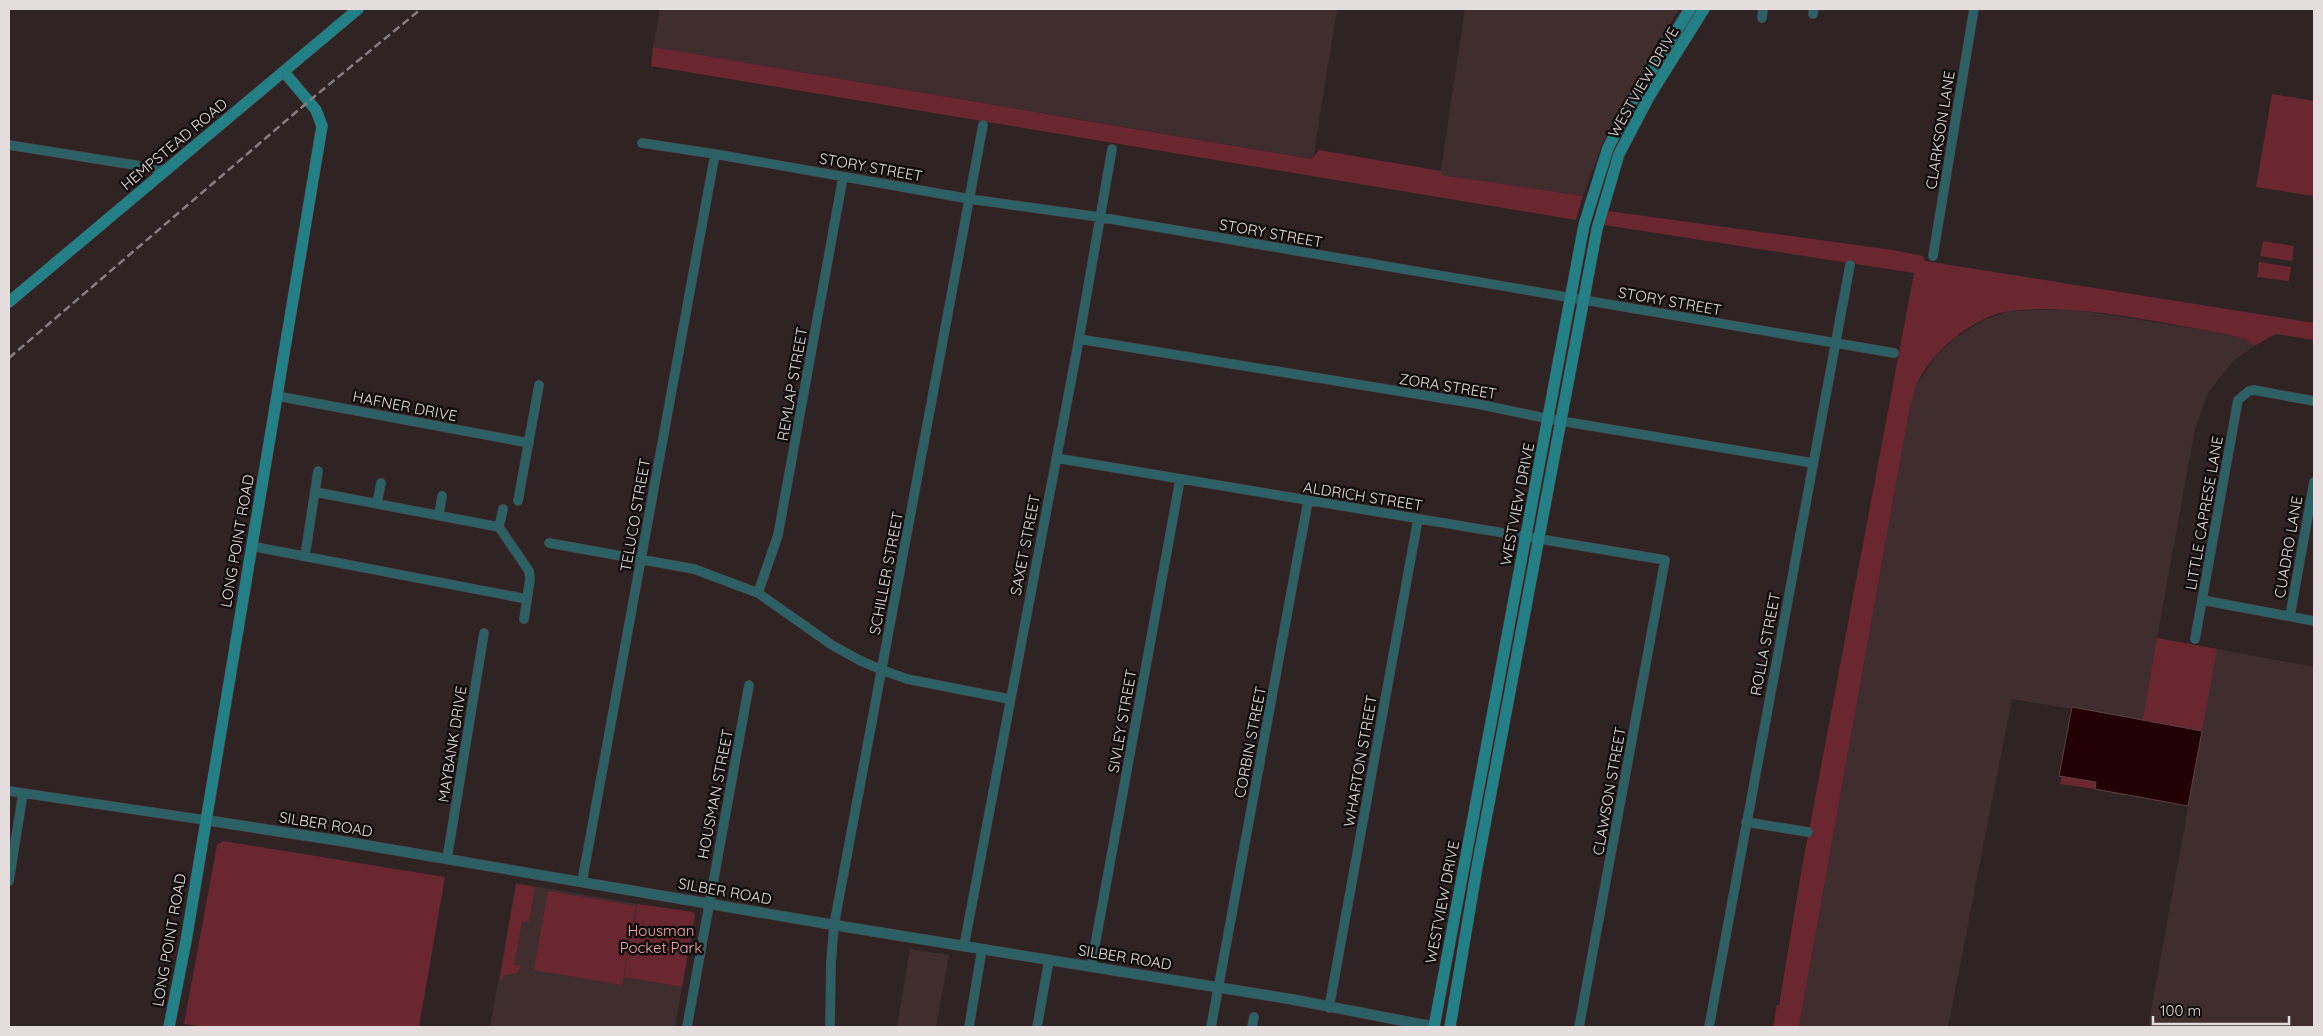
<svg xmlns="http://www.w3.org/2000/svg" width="2323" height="1036" font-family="Quicksand,sans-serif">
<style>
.built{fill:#402e2f}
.green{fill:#6a2730}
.water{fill:#230003;stroke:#5d4244}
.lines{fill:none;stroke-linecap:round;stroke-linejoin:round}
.minor-casing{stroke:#4c4142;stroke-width:10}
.tertiary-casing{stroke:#4c4142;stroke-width:11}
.secondary-casing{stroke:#4c4142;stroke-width:12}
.minor{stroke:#2d6064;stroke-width:9}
.tertiary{stroke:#2d6064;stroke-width:10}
.secondary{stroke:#238086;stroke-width:11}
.rail{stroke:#887e7f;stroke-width:2.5;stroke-dasharray:8 4;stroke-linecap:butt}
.labels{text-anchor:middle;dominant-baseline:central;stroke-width:5;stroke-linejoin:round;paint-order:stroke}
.street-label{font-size:15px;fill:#e5dddd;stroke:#130e0e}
.park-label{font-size:15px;fill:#f6a8ac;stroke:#130e0e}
</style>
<rect width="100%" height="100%" fill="#2f2324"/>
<path class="built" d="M660,9H1337L1313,159L653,47Z
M1465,9H1679L1629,93L1603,143L1583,196L1440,175Z
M2072,309L2222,333L2245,339L2254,346L2233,361L2208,393L2195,429L2157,638L2314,667V1027H2148L2202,731L2012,699L1948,1027H1799L1910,406L1917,384L1936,356L1955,338L1984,320L2009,311Z
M516,883L638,904L625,977L682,987L675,1027H490Z
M910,949L949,955L936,1027H897Z"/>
<path class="green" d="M653,47L1312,159L1319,150L1441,171V175L1583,196L1576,220L651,66Z
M2272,94L2314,101V196L2256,187Z
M1608,211L1893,250L1923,256L1925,261L2314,323V340L2276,334L2254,346L2245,339L2222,333C2153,322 2080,303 2010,311C1975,315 1930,353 1917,384C1914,391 1913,399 1910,406L1799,1027H1773L1777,1005H1779L1801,873L1914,273L1604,225Z
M2263,241L2294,246L2292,261L2260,256Z
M2259,262L2291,267L2289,281L2257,277Z
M2157,638L2217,649L2202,731L2143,720Z
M2062,776L2096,782L2095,789L2060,784Z
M223,841L445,877L419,1027H205L184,1024L217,845Z
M516,884L535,887L529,922L522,921L514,965L521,966L517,973L505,975L500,980Z
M548,891L636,906L622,985L534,970Z
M638,904L693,912L695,915L682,987L624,977Z"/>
<path class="water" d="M2072,707L2202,731L2188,806L2095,789L2096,782L2059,776Z"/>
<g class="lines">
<defs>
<path id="minor" d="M1813,14L1814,9
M1762,18L1763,9
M642,143L715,154L970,199L1099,217L1894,353
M9,145L166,170
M1933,256L1974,9
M1079,339L1478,404L1549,419L1813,463
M277,396L529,443
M1056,458L1665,560L1579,1027
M315,492L499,527L529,571L530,579L524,619
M518,501L539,385
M377,503L381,483
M439,515L442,496
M499,527L503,509
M549,543L694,569L758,593L832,645L859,660L882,670L907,679L1009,699
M251,546L527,599
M305,556L318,471
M758,593L778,535L843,177
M2202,600L2314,621
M2290,616L2314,482
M2195,639L2238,400L2249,391L2254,390L2314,401
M9,791L205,820
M1746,822L1808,832
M447,859L484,633
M9,881L23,793
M582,882L715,154
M964,946L1079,339L1112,149
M1091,967L1180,480
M1329,1008L1418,519
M687,1027L749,685
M830,1027L831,963L834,925L983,125
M969,1027L982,949
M1037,1027L1049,960
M1211,1027L1308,501
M1252,1027L1254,1017
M1709,1027L1850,265"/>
<path id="tertiary" d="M205,820L341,841L834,925L1290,999L1435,1027"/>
<path id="secondary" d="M9,302L358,9
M169,1027L186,941L322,126L316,110L284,72
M1434,1027L1584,225L1608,148L1634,98L1690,9
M1450,1027L1477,867L1597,229L1619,154L1650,95L1704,9"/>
</defs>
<use href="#minor" class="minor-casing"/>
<use href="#tertiary" class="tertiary-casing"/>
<use href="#secondary" class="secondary-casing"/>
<use href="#minor" class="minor"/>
<use href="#tertiary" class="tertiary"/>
<use href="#secondary" class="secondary"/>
<path class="rail" d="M9,358L309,101L421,9"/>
</g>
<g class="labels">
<g class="street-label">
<text transform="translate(1643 82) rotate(-60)">WESTVIEW DRIVE</text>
<text transform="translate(1940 130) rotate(-81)">CLARKSON LANE</text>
<text transform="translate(174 144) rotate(-40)">HEMPSTEAD ROAD</text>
<text transform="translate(871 167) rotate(10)">STORY STREET</text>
<text transform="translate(1271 233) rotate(10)">STORY STREET</text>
<text transform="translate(1670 301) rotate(10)">STORY STREET</text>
<text transform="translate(792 384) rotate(-80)">REMLAP STREET</text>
<text transform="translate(1448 386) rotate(9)">ZORA STREET</text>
<text transform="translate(405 406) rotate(11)">HAFNER DRIVE</text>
<text transform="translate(1363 496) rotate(9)">ALDRICH STREET</text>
<text transform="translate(1517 504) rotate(-79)">WESTVIEW DRIVE</text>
<text transform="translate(2204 513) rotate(-80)">LITTLE CAPRESE LANE</text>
<text transform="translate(635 515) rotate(-80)">TELUCO STREET</text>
<text transform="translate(237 541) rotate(-80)">LONG POINT ROAD</text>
<text transform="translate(1025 545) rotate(-79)">SAXET STREET</text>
<text transform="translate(2288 547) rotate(-80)">CUADRO LANE</text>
<text transform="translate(886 573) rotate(-79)">SCHILLER STREET</text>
<text transform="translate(1765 644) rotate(-79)">ROLLA STREET</text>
<text transform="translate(1122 721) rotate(-80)">SIVLEY STREET</text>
<text transform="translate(1250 742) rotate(-79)">CORBIN STREET</text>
<text transform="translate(452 744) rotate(-81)">MAYBANK DRIVE</text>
<text transform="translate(1360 761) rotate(-80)">WHARTON STREET</text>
<text transform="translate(1609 791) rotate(-80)">CLAWSON STREET</text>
<text transform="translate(715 794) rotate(-79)">HOUSMAN STREET</text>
<text transform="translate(326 824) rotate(9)">SILBER ROAD</text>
<text transform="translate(725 891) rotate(10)">SILBER ROAD</text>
<text transform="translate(1442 902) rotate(-79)">WESTVIEW DRIVE</text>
<text transform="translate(169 940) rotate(-80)">LONG POINT ROAD</text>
<text transform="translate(1125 957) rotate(9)">SILBER ROAD</text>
</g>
<g class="park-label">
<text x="661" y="930">Housman<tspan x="661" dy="17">Pocket Park</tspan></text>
</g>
</g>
<rect width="2323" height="1036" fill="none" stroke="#e5dddd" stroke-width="20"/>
<path d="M2153 1016v8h136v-8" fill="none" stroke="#e5dddd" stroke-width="2.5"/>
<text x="2160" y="1016" font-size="15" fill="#e5dddd" stroke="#130e0e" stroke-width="4" paint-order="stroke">100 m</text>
</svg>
